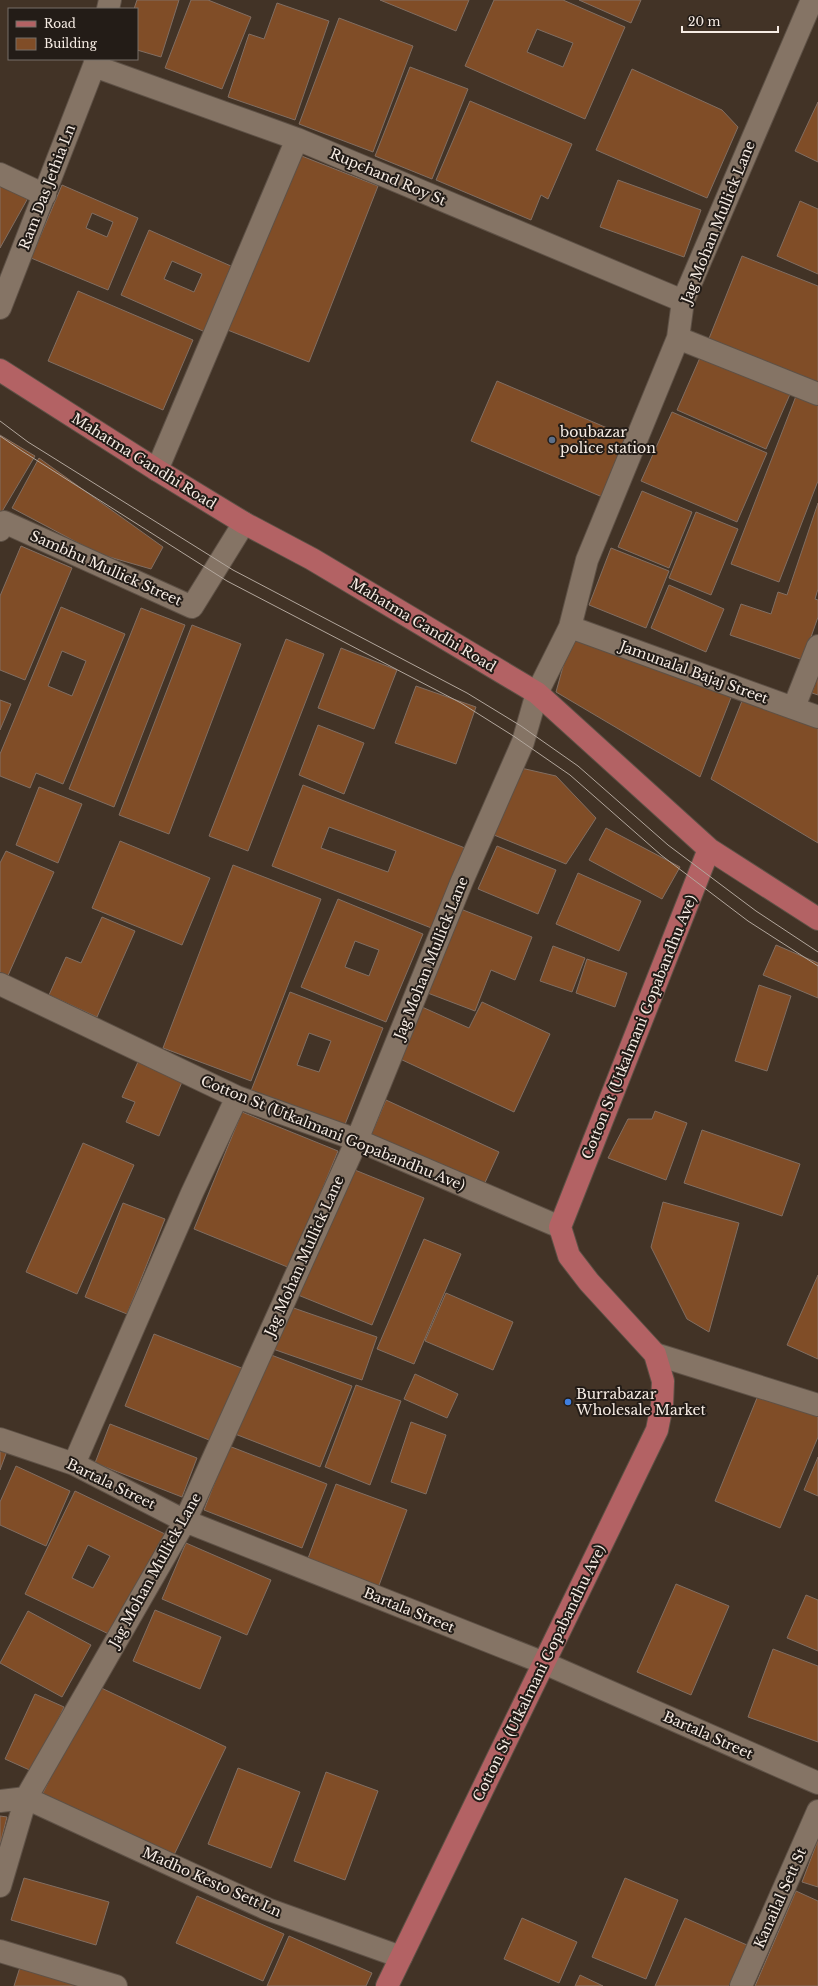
<svg xmlns="http://www.w3.org/2000/svg" width="818" height="1986" font-family="'Libre Baskerville',serif">
<style>
.building{fill:#804d27;stroke:#816e62;fill-rule:evenodd}
.lines{fill:none;stroke-linecap:round;stroke-linejoin:round}
.minor-casing{stroke:#5e5146;stroke-width:24}
.major-casing{stroke:#5e5146;stroke-width:24}
.minor{stroke:#857465;stroke-width:22}
.major{stroke:#b36264;stroke-width:22}
.tram{stroke:#b2a69c;stroke-width:1}
.service-dot{fill:#5c6f8a;stroke:#231c17;stroke-width:1.5}
.shop-dot{fill:#3f7fe0;stroke:#231c17;stroke-width:1.5}
.labels{text-anchor:middle;dominant-baseline:central;stroke-width:4;stroke-linejoin:round;paint-order:stroke}
.street-label{font-size:14px;fill:#f6ece4;stroke:#231c17}
.poi-label{font-size:14px;fill:#f6ece4;stroke:#231c17;text-anchor:start}
</style>
<rect width="100%" height="100%" fill="#423326"/>
<path class="building" d="M137,0H179L161,57L137,50V9H134Z
M191,0H208L251,17L222,89L165,68Z
M380,0H469L456,31Z
M494,0H563L625,27L585,119L465,66ZM537,29L573,43L563,67L527,52Z
M579,0H641L631,23Z
M277,3L329,21L295,120L228,97L249,34L264,39Z
M339,18L413,46L373,152L299,124Z
M410,67L468,89L432,179L375,156Z
M632,69L722,110L738,127L707,198L596,150Z
M470,101L572,144L548,199L541,195L531,220L436,180Z
M818,102V162L795,151Z
M294,153L378,186L309,362L225,329Z
M618,180L701,210L684,257L600,227Z
M0,185L28,198L0,248Z
M62,185L138,218L108,290L31,258ZM92,213L113,222L107,237L86,228Z
M800,201L818,209V274L777,256Z
M149,230L240,270L212,335L121,295ZM172,261L202,274L194,292L164,279Z
M742,256L818,286V390L706,346Z
M78,291L193,340L163,410L48,361Z
M702,353L791,392L766,449L677,410Z
M497,381L633,439L607,499L471,441Z
M796,396L818,404V481L779,582L731,564Z
M672,412L767,453L737,522L641,481Z
M0,435L35,456L0,515Z
M39,458L163,547L151,569L99,554L12,508Z
M642,491L692,512L669,568L618,547Z
M818,503V589L815,599L818,600V617L803,660L730,635L741,604L771,614L778,592L787,595Z
M696,512L738,529L711,595L669,578Z
M21,546L72,568L25,680L0,670V596Z
M611,548L669,571L646,628L589,605Z
M669,585L724,609L706,652L651,628Z
M61,607L125,634L63,784L36,773L30,788L0,776V754ZM62,651L86,661L72,696L48,686Z
M141,608L185,625L114,807L69,789Z
M192,625L241,644L169,834L119,815Z
M572,634L732,695L700,777L556,692Z
M286,639L324,654L248,851L209,836Z
M341,648L397,670L374,729L318,708Z
M818,675V695L812,693Z
M416,686L476,707L456,764L395,743Z
M744,696L818,727V843L711,779Z
M0,700L11,704L0,730Z
M318,725L364,743L344,794L299,775Z
M521,768L556,776L596,818L566,864L494,835Z
M303,785L465,848L434,929L272,866ZM329,827L396,851L388,872L321,848Z
M39,787L82,804L58,863L16,845Z
M606,828L680,867L662,899L589,860Z
M120,841L210,878L182,945L92,908Z
M497,846L556,870L538,914L478,889Z
M6,851L54,872L6,980L0,977V863Z
M233,865L321,899L251,1081L163,1048Z
M578,873L641,901L619,951L556,924Z
M338,899L423,934L386,1022L301,987ZM355,941L379,950L369,976L345,967Z
M458,908L532,937L515,980L491,970L475,1011L425,992Z
M102,917L135,931L97,1017L49,995L66,957L81,963Z
M776,945L818,963V998L763,975Z
M553,946L585,958L572,992L540,981Z
M587,959L627,973L615,1007L576,993Z
M759,985L791,996L767,1071L735,1061Z
M290,992L383,1028L344,1127L251,1091ZM309,1033L331,1041L319,1072L297,1065Z
M482,1002L550,1034L514,1112L398,1058L422,1007L469,1028Z
M138,1062L182,1082L159,1136L126,1122L135,1102L122,1097Z
M386,1100L499,1152L483,1187L371,1135Z
M655,1111L687,1123L666,1180L608,1158L628,1119H652Z
M242,1112L338,1151L290,1268L194,1229Z
M702,1130L800,1164L782,1216L684,1183Z
M83,1143L134,1165L77,1294L26,1272Z
M350,1168L424,1198L372,1325L298,1295Z
M663,1202L739,1223L709,1332L687,1319L651,1247Z
M123,1203L165,1219L127,1314L85,1297Z
M424,1239L461,1254L414,1364L377,1349Z
M818,1275V1359L787,1345Z
M446,1293L513,1322L493,1370L425,1341Z
M285,1305L377,1337L362,1380L270,1348Z
M154,1334L244,1369L214,1442L125,1406Z
M266,1353L352,1386L320,1467L235,1434Z
M415,1374L458,1394L447,1418L404,1399Z
M356,1385L401,1401L370,1485L325,1467Z
M759,1393L818,1417V1437L780,1528L715,1501Z
M411,1422L446,1435L426,1494L391,1482Z
M110,1424L197,1458L182,1497L95,1463Z
M229,1446L327,1484L302,1548L204,1510Z
M0,1449L7,1451L0,1470Z
M818,1457V1496L804,1490Z
M16,1466L70,1491L46,1546L0,1525V1502Z
M336,1484L407,1510L378,1588L307,1561Z
M75,1491L165,1534L115,1637L25,1594ZM88,1545L110,1556L93,1588L72,1578Z
M186,1543L271,1580L247,1635L162,1599Z
M676,1584L729,1606L691,1695L637,1672Z
M806,1595L818,1600V1651L787,1638Z
M155,1610L221,1637L200,1689L133,1661Z
M28,1611L91,1645L62,1697L0,1663Z
M773,1649L818,1666V1742L748,1717Z
M95,1685L226,1747L173,1857L42,1795Z
M35,1694L64,1707L34,1772L5,1759Z
M238,1768L300,1792L271,1868L208,1844Z
M326,1772L378,1791L345,1880L294,1861Z
M0,1816L7,1817L0,1845Z
M818,1840V1887L802,1882Z
M24,1878L109,1902L96,1945L11,1920Z
M625,1878L678,1900L646,1979L592,1957Z
M796,1891L818,1901V1986H755Z
M197,1896L284,1934L263,1981L176,1943Z
M522,1918L577,1942L559,1983L504,1959Z
M685,1918L747,1945L729,1986H655Z
M289,1936L372,1973L366,1986H267Z
M21,1964L90,1986H14Z
M580,1975L603,1986H575Z"/>
<g class="lines">
<defs>
<path id="minor" d="M108,9L110,0
M96,59L94,66L297,139L683,301
M0,174L45,195
M0,308L94,66
M678,338L818,394
M157,470L297,139
M0,530L4,522L192,607L244,523
M570,627L818,717
M794,707L818,646
M0,984L237,1097L357,1140L560,1227
M655,1354L818,1405
M0,1439L74,1464L185,1521L544,1663L818,1783
M74,1464L192,1193L237,1097
M0,1801L26,1798L267,1909L401,1957
M0,1886L26,1798L185,1521L357,1140L462,881L523,742L537,693L570,627L587,560L678,338L683,301L812,0
M0,1951L116,1986
M741,1986L818,1811"/>
<path id="major" d="M0,370L157,470L244,523L312,559L537,693L709,849L818,919
M387,1986L657,1430L662,1405L663,1381L655,1354L589,1282L569,1256L560,1227L709,849"/>
</defs>
<use href="#minor" class="minor-casing"/>
<use href="#major" class="major-casing"/>
<use href="#minor" class="minor"/>
<use href="#major" class="major"/>
<path class="tram" d="M0,421L28,442L233,570L467,693L521,726L578,766L668,845L756,911L818,952
M0,436L22,451L227,581L461,703L515,737L570,775L661,855L748,921L818,966"/>
</g>
<circle class="service-dot" cx="552" cy="440" r="4"/>
<circle class="shop-dot" cx="568" cy="1402" r="4"/>
<g class="labels">
<g class="street-label">
<text transform="translate(388 177) rotate(23)">Rupchand Roy St</text>
<text transform="translate(47 187) rotate(-69)">Ram Das Jethia Ln</text>
<text transform="translate(718 222) rotate(-68)">Jag Mohan Mullick Lane</text>
<text transform="translate(144 461) rotate(32)">Mahatma Gandhi Road</text>
<text transform="translate(106 568) rotate(24)">Sambhu Mullick Street</text>
<text transform="translate(423 625) rotate(31)">Mahatma Gandhi Road</text>
<text transform="translate(694 672) rotate(20)">Jamunalal Bajaj Street</text>
<text transform="translate(431 958) rotate(-68)">Jag Mohan Mullick Lane</text>
<text transform="translate(639 1027) rotate(-68)">Cotton St (Utkalmani Gopabandhu Ave)</text>
<text transform="translate(333 1133) rotate(22)">Cotton St (Utkalmani Gopabandhu Ave)</text>
<text transform="translate(304 1256) rotate(-66)">Jag Mohan Mullick Lane</text>
<text transform="translate(111 1484) rotate(26)">Bartala Street</text>
<text transform="translate(155 1570) rotate(-61)">Jag Mohan Mullick Lane</text>
<text transform="translate(409 1610) rotate(22)">Bartala Street</text>
<text transform="translate(539 1673) rotate(-64)">Cotton St (Utkalmani Gopabandhu Ave)</text>
<text transform="translate(708 1735) rotate(24)">Bartala Street</text>
<text transform="translate(212 1882) rotate(24)">Madho Kesto Sett Ln</text>
<text transform="translate(780 1898) rotate(-66)">Kanailal Sett St</text>
</g>
<g class="poi-label">
<text x="560" y="432">boubazar<tspan x="560" dy="16">police station</tspan></text>
<text x="576" y="1394">Burrabazar<tspan x="576" dy="16">Wholesale Market</tspan></text>
</g>
</g>
<rect x="8" y="8" width="130" height="52" fill="#231c17" stroke="#776f69"/>
<rect x="16" y="21" width="20" height="6" fill="#b36264" stroke="#776f69"/>
<text x="44" y="28" font-size="12" fill="#f6ece4">Road</text>
<rect x="16" y="38" width="20" height="12" fill="#804d27" stroke="#776f69"/>
<text x="44" y="48" font-size="12" fill="#f6ece4">Building</text>
<path d="M682 26v6h96v-6" fill="none" stroke="#f6ece4" stroke-width="2"/>
<text x="688" y="26" font-size="12" fill="#f6ece4" stroke="#231c17" stroke-width="3" paint-order="stroke">20 m</text>
</svg>
